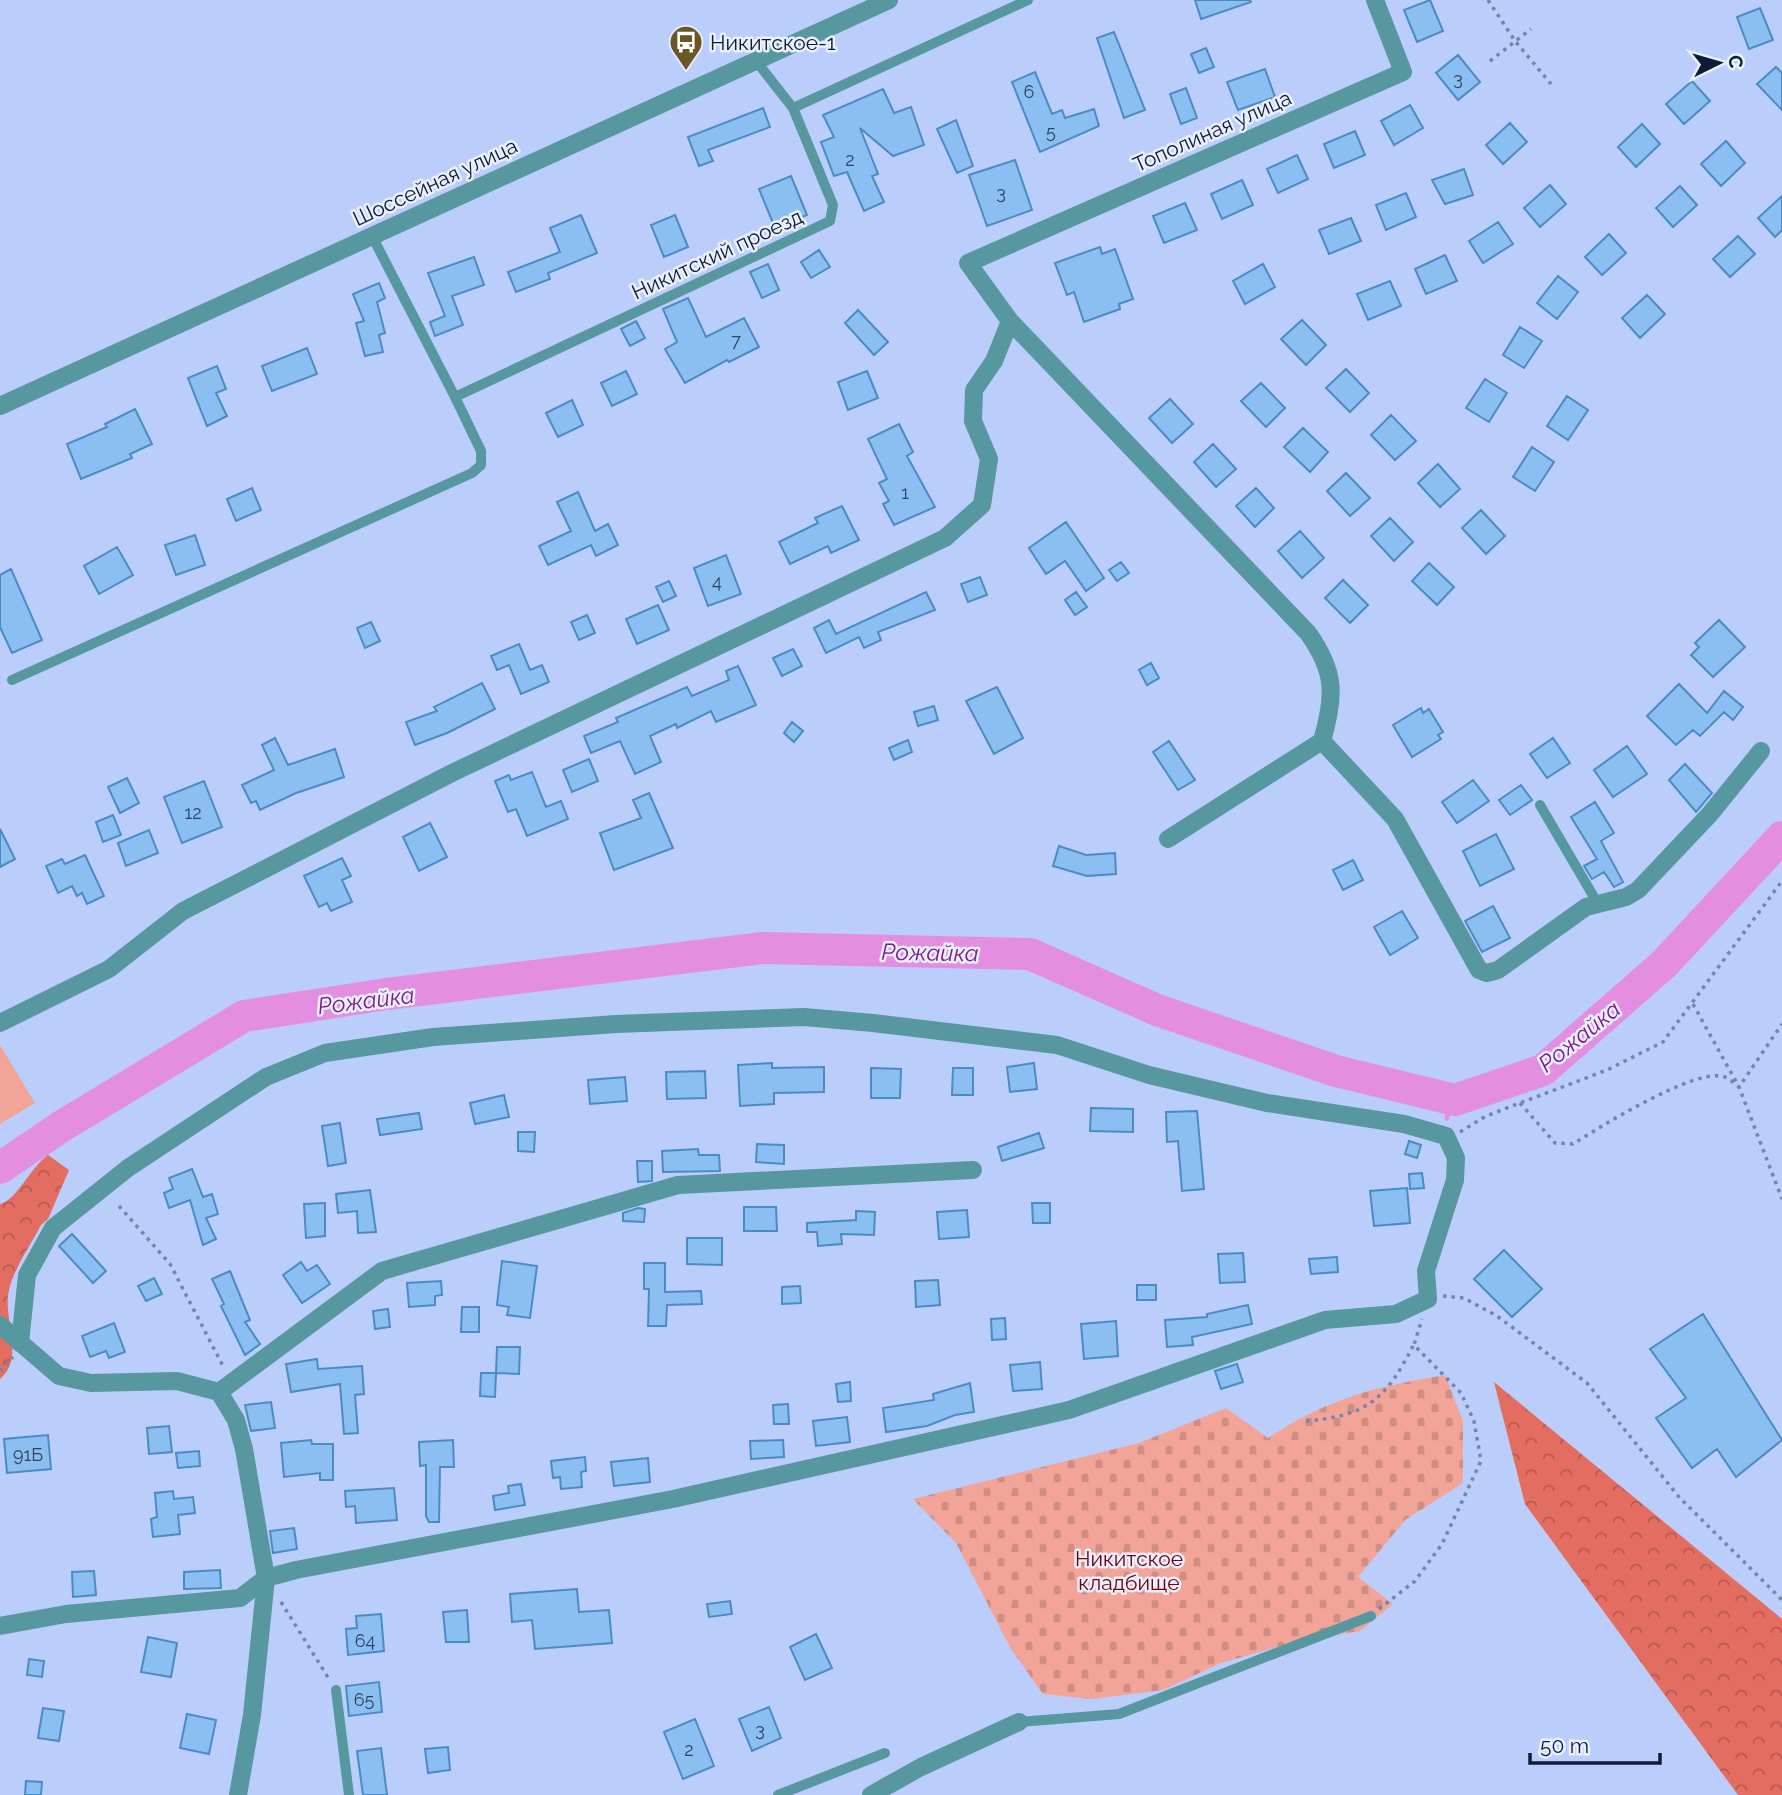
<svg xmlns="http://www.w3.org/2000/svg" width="1782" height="1795" font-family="Raleway,sans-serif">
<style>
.forest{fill:url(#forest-crowns)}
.cemetery{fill:url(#cemetery-stones)}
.park{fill:#f3a499}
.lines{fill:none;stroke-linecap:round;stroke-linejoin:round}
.stream{stroke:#e48ee2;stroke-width:5}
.river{stroke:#e48ee2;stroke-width:32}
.building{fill:#8bbff1;stroke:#4b8bc4;stroke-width:2}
.path{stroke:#7584a9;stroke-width:3.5;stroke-dasharray:3.5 5;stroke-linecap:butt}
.service{stroke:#5697a0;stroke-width:10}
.minor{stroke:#5697a0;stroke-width:18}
.tertiary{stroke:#5697a0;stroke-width:18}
.labels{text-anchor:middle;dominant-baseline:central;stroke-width:5;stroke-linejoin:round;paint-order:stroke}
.number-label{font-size:18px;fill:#304364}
.poi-label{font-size:21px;fill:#111a35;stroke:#e8effe;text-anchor:start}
.street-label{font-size:21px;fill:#111a35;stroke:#e8effe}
.park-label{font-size:21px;fill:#750005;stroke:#e8effe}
.water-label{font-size:23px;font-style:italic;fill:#811882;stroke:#e8effe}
</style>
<defs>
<pattern id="forest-crowns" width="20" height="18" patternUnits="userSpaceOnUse" patternTransform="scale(1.75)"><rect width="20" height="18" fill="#e46d61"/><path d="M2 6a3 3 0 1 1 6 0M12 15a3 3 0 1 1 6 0" fill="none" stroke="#b75951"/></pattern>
<pattern id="cemetery-stones" width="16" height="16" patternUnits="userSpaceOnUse" patternTransform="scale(1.75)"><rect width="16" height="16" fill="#f3a499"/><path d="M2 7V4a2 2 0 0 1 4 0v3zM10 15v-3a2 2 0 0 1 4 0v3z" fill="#cf8d84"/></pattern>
</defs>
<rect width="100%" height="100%" fill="#bbcdfa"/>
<path class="forest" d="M48,1155L69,1170L48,1219L41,1225C31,1245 14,1268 9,1290C2,1319 26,1357 0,1379V1204C16,1201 30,1168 48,1155Z
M1494,1382L1782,1619V1795H1738L1525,1504Z"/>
<path class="cemetery" d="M1445,1375L1463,1421V1483L1405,1520L1358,1577L1393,1604L1360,1631L1298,1641L1221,1663L1163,1690L1092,1699L1043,1694L1011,1649L956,1543L913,1499L1139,1443L1226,1408L1268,1438C1329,1398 1374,1387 1445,1375Z"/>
<path class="park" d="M0,1045L35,1103L0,1124Z"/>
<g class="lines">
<path class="stream" d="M1447,1118L1448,1108L1455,1100"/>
<path class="river" d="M0,1168L62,1126L244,1016L387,994L763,948L1030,954L1157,1010L1336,1071L1455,1100L1543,1070L1664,964L1782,837"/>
</g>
<path class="building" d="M1195,0H1250L1251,2L1201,19Z
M1430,0L1443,31L1417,42L1404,10Z
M1760,8L1773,40L1749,49L1737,17Z
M1114,32L1145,110L1124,118L1097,38Z
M1206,48L1214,67L1199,73L1191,54Z
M1458,55L1480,82L1458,100L1436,73Z
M1776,67L1782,73V110L1757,84Z
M1265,69L1275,97L1238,110L1227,82Z
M1035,72L1052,114L1062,110L1065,118L1094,109L1099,126L1040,152L1012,82Z
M1692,81L1710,101L1684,124L1666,104Z
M1186,88L1197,118L1181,124L1170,94Z
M883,89L894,113L911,107L924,145L893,156L860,128L878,174L872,176L884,202L864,211L847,172L834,176L821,142L834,137L823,115Z
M1410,105L1423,128L1394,145L1381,121Z
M763,108L770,127L708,150L713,161L699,166L688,137Z
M956,120L973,166L957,173L937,129Z
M1510,123L1527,142L1503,164L1486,145Z
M1642,124L1660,144L1636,167L1618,147Z
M1355,131L1365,155L1334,168L1324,144Z
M1726,141L1745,163L1721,186L1701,164Z
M1297,155L1308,179L1278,193L1267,169Z
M1015,160L1032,210L987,226L969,175Z
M1464,169L1473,195L1445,204L1432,180Z
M791,176L807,215L775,228L759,189Z
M1242,180L1253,205L1222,219L1211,194Z
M1550,185L1566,204L1540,227L1524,208Z
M1680,186L1697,205L1673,227L1656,208Z
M1406,193L1416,217L1386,230L1376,205Z
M1782,196V230L1775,237L1758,218Z
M1185,203L1197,230L1164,243L1153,216Z
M581,215L597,253L548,273L550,279L516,292L508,272L560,252L550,228Z
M675,215L688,247L664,257L651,225Z
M1351,218L1361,241L1329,254L1319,230Z
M1498,222L1513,244L1483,263L1469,241Z
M1609,234L1626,253L1602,275L1585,257Z
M1738,236L1755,254L1730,277L1713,259Z
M1100,247L1102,254L1115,249L1133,299L1119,304L1120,309L1084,322L1074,292L1067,295L1055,263Z
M819,250L830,267L811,278L801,262Z
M1445,255L1457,281L1426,294L1415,269Z
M474,257L484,285L452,296L463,325L435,336L430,322L445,316L428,273Z
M768,264L779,290L762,298L750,272Z
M1263,264L1275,287L1245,304L1233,281Z
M1558,276L1578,292L1557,319L1537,303Z
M1390,281L1401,306L1368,320L1357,294Z
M379,283L385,298L377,302L385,333L379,335L383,352L365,356L356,323L364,321L353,294Z
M1647,295L1665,314L1640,338L1622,318Z
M688,298L706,337L744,318L759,347L729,362L727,360L685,383L665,349L677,342L663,309Z
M858,310L888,342L874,355L845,323Z
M1302,320L1326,345L1306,365L1281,339Z
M636,321L645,338L630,346L621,329Z
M1520,327L1542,341L1524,368L1503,355Z
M307,348L317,374L272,391L262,366Z
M217,366L226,389L216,393L227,416L207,426L188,378Z
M1346,369L1369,393L1350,412L1326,388Z
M626,371L637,394L612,406L601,383Z
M867,371L878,398L848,410L838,382Z
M1485,379L1507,393L1489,422L1466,408Z
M1261,383L1285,408L1266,427L1241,401Z
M1567,396L1588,410L1568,440L1547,426Z
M1170,399L1193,424L1172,443L1149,418Z
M572,400L583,425L558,437L546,413Z
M135,409L152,444L130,454L132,458L81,479L67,444L107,427L105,424Z
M1391,415L1416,441L1395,460L1371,435Z
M899,424L913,452L907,456L935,507L894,525L883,504L889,501L879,483L887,479L868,439Z
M1303,428L1328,452L1310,472L1284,447Z
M1213,444L1236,469L1216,487L1194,462Z
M1532,447L1554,462L1535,491L1513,477Z
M1438,464L1460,489L1440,507L1418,483Z
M1346,473L1370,498L1350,516L1327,491Z
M252,488L261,510L236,521L227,499Z
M1256,488L1274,508L1255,527L1236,506Z
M578,492L595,531L608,524L618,545L596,556L591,545L548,565L539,546L571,531L557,502Z
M842,506L859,540L831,553L828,546L790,564L779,542L818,523L815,518Z
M1481,510L1505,536L1486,554L1462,528Z
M1390,518L1413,542L1394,561L1371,536Z
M1066,522L1104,578L1086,591L1065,561L1046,574L1029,548Z
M1300,531L1324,558L1302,578L1278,551Z
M195,535L205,565L176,575L165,545Z
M117,547L133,575L99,594L84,566Z
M726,555L741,594L708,606L694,568Z
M1121,562L1129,573L1117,581L1109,570Z
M1429,563L1454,587L1437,605L1412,581Z
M11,569L42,640L12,653L0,627V575Z
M980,577L987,595L968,602L961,584Z
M1343,580L1368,605L1350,623L1325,598Z
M669,581L676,596L663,602L656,587Z
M926,592L935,610L878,632L881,640L864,648L859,637L826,653L814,628L829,620L836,634Z
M1076,592L1087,607L1075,615L1065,600Z
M658,605L669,630L637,644L626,619Z
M587,615L595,633L579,640L571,622Z
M1719,620L1745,647L1713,677L1691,655L1699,647L1695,643Z
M371,622L380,641L365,648L357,628Z
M519,644L530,670L542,665L549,682L521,694L509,665L497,670L491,656Z
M793,649L802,666L782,676L773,658Z
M1151,663L1159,678L1147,685L1139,670Z
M738,666L756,705L716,722L711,711L677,728L676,724L650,736L661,762L635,774L620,741L591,753L584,736L618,722L616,718L687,687L692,696L729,680L726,671Z
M482,683L495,709L447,733L415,745L406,722L437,711L434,707Z
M1679,684L1707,713L1724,691L1743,707L1733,720L1724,712L1700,736L1693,730L1676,745L1647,716Z
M997,687L1023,738L994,754L966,701Z
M934,706L938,720L918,726L914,712Z
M1421,708L1423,713L1429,709L1443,732L1438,735L1441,739L1412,757L1393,725Z
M792,722L803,731L794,742L784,733Z
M275,738L288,765L335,749L344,777L296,793L260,810L256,801L251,803L242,785L274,770L262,745Z
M1553,738L1570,763L1547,778L1530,754Z
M908,740L912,752L894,760L889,748Z
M1169,741L1195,780L1178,790L1153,752Z
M1627,746L1647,774L1613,797L1594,770Z
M589,759L598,781L572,792L563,770Z
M1685,764L1712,793L1696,812L1669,780Z
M532,772L546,807L561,801L568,819L527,836L516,809L508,812L495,781L509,775L511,780Z
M127,778L139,803L120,813L108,787Z
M1473,780L1489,801L1457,823L1442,802Z
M204,781L222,827L182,843L164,797Z
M1521,785L1532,800L1510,815L1499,800Z
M649,793L673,848L614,870L600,833L641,818L633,800Z
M1595,802L1614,833L1601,841L1623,882L1614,887L1604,872L1592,879L1584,866L1597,859L1571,817Z
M113,815L121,835L103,842L96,822Z
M430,823L447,857L419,871L403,837Z
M0,829L15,859L0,867Z
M149,830L158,853L126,866L118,843Z
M1496,834L1514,869L1480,886L1463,851Z
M1059,846L1086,855L1115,853L1116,874L1087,876L1053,866Z
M85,855L104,896L87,904L82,893L77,896L72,886L58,893L46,866L62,859L65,864Z
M342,858L351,876L342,880L352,902L331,911L327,903L319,907L304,876Z
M1353,860L1363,880L1343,890L1333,870Z
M1493,906L1510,938L1482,952L1465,921Z
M1402,911L1418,938L1390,955L1374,927Z
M772,1063V1068L824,1067V1092L774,1093V1104L740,1106L738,1065Z
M1034,1063L1037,1089L1010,1092L1007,1067Z
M871,1068L901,1069L900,1098H871Z
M953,1068H973V1095H952Z
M705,1071L706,1098L667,1099L666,1072Z
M625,1077L627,1101L590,1104L588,1080Z
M504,1095L509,1117L475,1124L470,1103Z
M1091,1108L1133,1109V1132L1090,1131Z
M1197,1111L1204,1189L1182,1191L1178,1141L1167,1142L1166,1112Z
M419,1113L422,1129L380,1135L377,1119Z
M340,1123L346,1163L328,1166L322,1126Z
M518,1132H535L534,1152L518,1151Z
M1039,1133L1044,1148L1002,1161L998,1147Z
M1409,1141L1421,1145L1417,1158L1405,1154Z
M757,1144L784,1145V1164L756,1162Z
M698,1149L699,1155H719L720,1171L663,1172L662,1151Z
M637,1161H652V1181L638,1182Z
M192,1169L203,1197L212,1194L218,1214L206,1218L216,1239L203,1245L190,1200L169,1208L164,1193L173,1189L169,1178Z
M1422,1173L1424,1188L1410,1189L1409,1174Z
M1407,1188L1410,1223L1374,1226L1370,1191Z
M370,1190L376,1232L358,1233L357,1211L338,1213L336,1194Z
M325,1203V1236L306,1238L304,1204Z
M1032,1203H1050V1223H1033Z
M744,1207H776L777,1231H744Z
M638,1208L645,1209L644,1222L623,1221V1213Z
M967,1210L969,1237L939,1239L937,1212Z
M856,1211L875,1212L874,1235L841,1234L842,1244L818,1246L817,1232H807V1223L856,1220Z
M72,1234L106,1271L93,1283L59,1246Z
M687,1238H722V1265L687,1264Z
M1504,1250L1542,1289L1512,1317L1474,1279Z
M1243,1253L1245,1282L1220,1283L1218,1254Z
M1337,1257L1338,1272L1311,1274L1309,1259Z
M502,1261L537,1266L530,1318L507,1315L509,1307L497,1305Z
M301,1262L307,1271L317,1265L330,1284L302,1303L283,1275Z
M644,1263H665V1292L701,1291L702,1304L667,1305L666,1326H648L649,1289H644Z
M230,1271L250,1320L245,1322L260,1344L245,1355L221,1306L224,1304L212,1279Z
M154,1278L162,1294L146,1301L138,1286Z
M938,1280L940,1305L916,1307L915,1281Z
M441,1281L442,1295L435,1296V1305L409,1307L407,1283Z
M1137,1285H1156V1300H1137Z
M800,1286L801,1303L782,1304V1287Z
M1248,1305L1252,1324L1192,1337L1193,1345L1167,1347L1165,1320L1207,1317V1314Z
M462,1307H479V1332H461Z
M388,1309L390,1327L375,1329L373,1311Z
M1703,1314L1782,1440L1736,1477L1717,1449L1692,1468L1656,1418L1686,1398L1650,1349Z
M1005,1318L1006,1339L992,1340L991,1319Z
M1116,1321L1118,1356L1084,1359L1081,1324Z
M114,1323L125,1352L109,1358L106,1351L90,1357L82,1336Z
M497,1347H520L519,1374L496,1373Z
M317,1359L318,1369L362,1366L364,1394L355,1395L358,1433L344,1434L340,1384L291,1392L286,1364Z
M1040,1362L1042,1389L1013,1391L1010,1365Z
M1237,1364L1243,1382L1221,1389L1215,1371Z
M481,1373H496L495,1397L480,1396Z
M850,1382L851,1401L838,1402L836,1384Z
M970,1383L974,1412L955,1415L927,1426L886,1432L883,1408L934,1400L933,1394Z
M271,1402L275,1428L251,1431L245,1405Z
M788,1404L789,1424H774L773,1405Z
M847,1417L850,1442L816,1446L813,1421Z
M169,1426L172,1452L149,1454L147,1428Z
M48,1435L51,1469L7,1473L4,1439Z
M311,1440L312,1444H333V1480H320V1473L284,1477L281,1443Z
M453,1440L454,1467H440L439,1522H429L426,1516V1465L420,1466L419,1442Z
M783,1440L784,1457L751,1459L750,1441Z
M199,1451L200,1466L178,1468L176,1453Z
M585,1457L586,1471L581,1472L582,1487L561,1489L560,1477L553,1478L551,1461Z
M648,1458L650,1482L614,1486L611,1462Z
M521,1484L525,1505L495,1510L493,1496L509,1493L508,1486Z
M394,1488L397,1520L356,1523L355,1506L346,1507L345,1491Z
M173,1491L174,1499L193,1497L195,1513L178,1515L180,1534L153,1537L151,1519L157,1517L155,1493Z
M294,1528L297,1549L273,1553L270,1531Z
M220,1570L221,1588L184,1589V1572Z
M94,1571L96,1595L73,1597L72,1572Z
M577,1589L579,1612L609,1610L612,1643L535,1649L532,1620L512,1622L510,1594Z
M730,1601L732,1614L709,1617L707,1604Z
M467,1610L469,1642H446L443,1612Z
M381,1614L384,1651L348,1655L346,1629L357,1628L356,1616Z
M816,1634L832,1668L805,1680L790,1647Z
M148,1637L177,1643L171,1677L141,1672Z
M29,1659L44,1661L42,1677L27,1675Z
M379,1682L382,1712L349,1716L346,1686Z
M769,1707L781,1738L752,1751L739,1719Z
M43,1708L64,1711L59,1741L38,1738Z
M187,1714L216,1720L209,1754L180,1748Z
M695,1719L714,1766L683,1779L664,1732Z
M448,1747L450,1770L428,1773L425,1749Z
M381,1748L387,1795H363L357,1751Z
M26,1781L42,1782L41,1795H25Z"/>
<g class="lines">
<path class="path" d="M1488,0L1515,41L1551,84
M1490,61L1531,29
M1693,1004L1739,1087L1782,1199
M1520,1103L1555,1143L1573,1144C1600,1127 1697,1066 1725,1077C1730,1079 1735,1084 1739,1087L1782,1024
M1460,1132L1486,1116L1607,1070L1663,1042L1782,881
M119,1206L170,1264L224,1368
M1443,1296L1464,1298L1497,1316L1587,1383L1679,1497L1782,1600
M0,1371L13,1357
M1306,1421C1367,1416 1386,1399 1413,1346
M281,1602L329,1679
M1379,1609L1415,1581L1442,1544L1481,1461L1474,1421L1461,1393L1414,1345L1422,1319"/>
<path class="service" d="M793,108L1028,0
M455,397L830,221L833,205L793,108L756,61
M12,680L472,473L481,465V451L455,397L372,236
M1540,805L1598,904
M336,1690L349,1795
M1019,1722L1119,1714L1371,1616
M778,1795L885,1753"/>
<path class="minor" d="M1322,741L1395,819L1479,970L1487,973L1498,970L1586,907L1626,897L1638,890L1710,814L1761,751
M1168,839L1322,741C1335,696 1336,672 1308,633L1010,321L968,263L1403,72L1375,0
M0,1023L109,969L183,911L452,773L945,538L982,505L989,459L973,421L974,390L994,361L1010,321
M219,1392L382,1271L678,1185L973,1170
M0,1626L66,1614L240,1598L266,1578L296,1570L673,1499L1069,1410L1325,1320L1396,1314L1428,1299L1426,1271L1455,1180L1456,1158L1446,1136L1404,1124L1267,1103L1149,1075L1057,1045L873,1023L804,1017L616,1024L433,1037L325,1053L266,1077L128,1168L53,1228L27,1275L20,1343
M871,1795L921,1767L1019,1722"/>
<path class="tertiary" d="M0,406L889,0
M0,1325L59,1376L91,1383L177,1381L219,1392L236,1420L244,1449L266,1578L252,1715L238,1795"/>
</g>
<defs>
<symbol id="bus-pin" viewBox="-11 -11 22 30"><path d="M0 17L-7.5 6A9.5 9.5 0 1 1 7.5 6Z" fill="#6a5725" stroke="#e8effe"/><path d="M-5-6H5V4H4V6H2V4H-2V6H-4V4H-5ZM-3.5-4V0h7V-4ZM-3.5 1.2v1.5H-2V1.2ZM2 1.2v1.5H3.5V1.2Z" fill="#fff"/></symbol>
</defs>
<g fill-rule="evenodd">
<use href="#bus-pin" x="667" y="23" width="38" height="52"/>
</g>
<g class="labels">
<g class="number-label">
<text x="1458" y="78">3</text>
<text x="1029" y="91">6</text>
<text x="1051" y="131">5</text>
<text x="850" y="159">2</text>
<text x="1001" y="192">3</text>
<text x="736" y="340">7</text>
<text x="905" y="492">1</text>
<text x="717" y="581">4</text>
<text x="193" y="812">12</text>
<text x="28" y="1454">91Б</text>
<text x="365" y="1640">64</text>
<text x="364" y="1699">65</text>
<text x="760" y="1729">3</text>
<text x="689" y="1749">2</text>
</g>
<g class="poi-label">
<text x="710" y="42">Никитское-1</text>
</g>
<g class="street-label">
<text transform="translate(1212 131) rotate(-24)">Тополиная улица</text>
<text transform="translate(435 182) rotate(-25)">Шоссейная улица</text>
<text transform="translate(717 254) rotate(-25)">Никитский проезд</text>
</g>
<g class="park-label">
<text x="1129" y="1558">Никитское<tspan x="1129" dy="24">кладбище</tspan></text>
</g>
<g class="water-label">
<text transform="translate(930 952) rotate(1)">Рожайка</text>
<text transform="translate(366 1000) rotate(-7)">Рожайка</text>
<text transform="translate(1579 1036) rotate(-39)">Рожайка</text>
</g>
</g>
<g transform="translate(1719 63) rotate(85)" stroke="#e8effe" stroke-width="5" paint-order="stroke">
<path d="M0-5L12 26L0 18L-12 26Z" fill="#111a35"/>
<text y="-10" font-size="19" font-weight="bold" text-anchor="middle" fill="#111a35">С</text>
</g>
<path d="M1530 1753v10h130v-10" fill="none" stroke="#111a35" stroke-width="3.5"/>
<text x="1540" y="1753" font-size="21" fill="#111a35" stroke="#e8effe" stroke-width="5" paint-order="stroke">50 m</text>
</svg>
